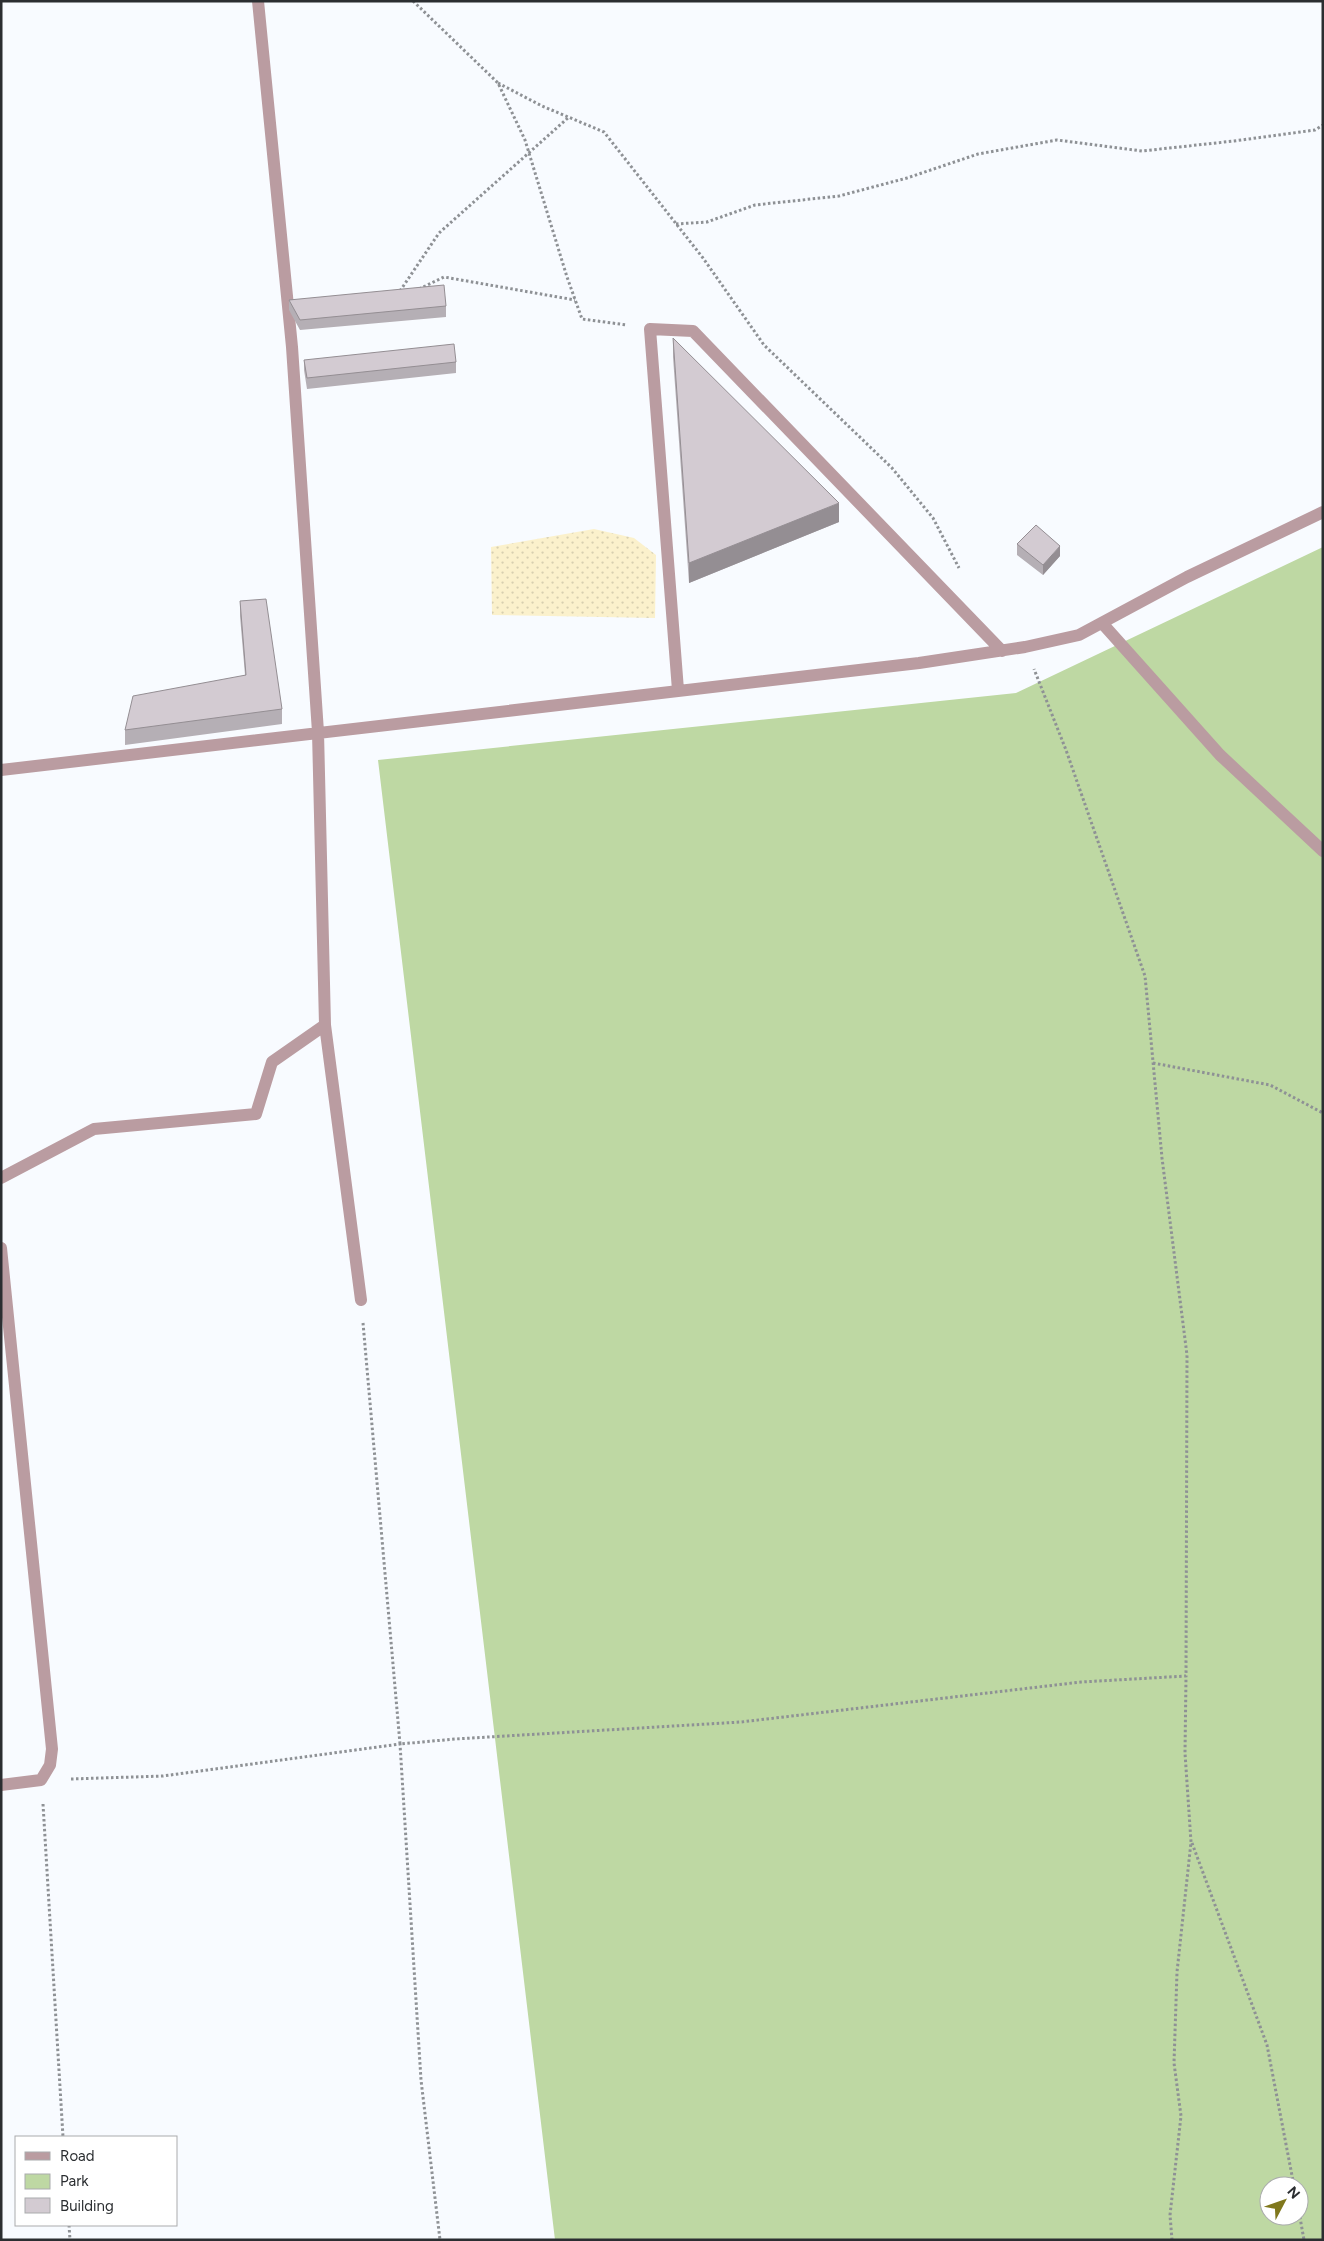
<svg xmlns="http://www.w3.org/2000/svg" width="1324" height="2241" font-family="Figtree,sans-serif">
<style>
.green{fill:#bed8a3;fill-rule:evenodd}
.sand{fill:url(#sand-dots)}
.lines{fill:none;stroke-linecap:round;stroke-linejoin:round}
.path{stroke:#8e9195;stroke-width:3;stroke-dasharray:2.5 2.5;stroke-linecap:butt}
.minor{stroke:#ba9ca1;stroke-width:12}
.wall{fill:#b5afb5}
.shaded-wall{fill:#948e93}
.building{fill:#d3cbd2;stroke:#948e93}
</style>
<defs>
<pattern id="sand-dots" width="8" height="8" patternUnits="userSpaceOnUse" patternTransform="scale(1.25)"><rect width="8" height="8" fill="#fbf1cc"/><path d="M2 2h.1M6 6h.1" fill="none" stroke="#d7cfb0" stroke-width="1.8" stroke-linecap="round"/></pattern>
</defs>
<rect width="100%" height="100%" fill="#f8fbff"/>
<path class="green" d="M1323,547V2240H555L378,760L1016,693ZM1269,2186H1299V2216H1269Z"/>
<path class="sand" d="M594,529L634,538L656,555L655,618L492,615L491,547Z"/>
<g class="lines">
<path class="path" d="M413,1L498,83L525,140L567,277L582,319L627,325
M498,83L542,106L604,132L703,258L764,345L892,468L933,518L959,568
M676,224L707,222L755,205L839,196L907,178L978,154L1057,140L1142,151L1234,141L1315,130L1323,125
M419,289L444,277L575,300
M400,291L439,233L569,117
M1153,1063L1270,1085L1323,1113
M363,1323L400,1744L455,1739L741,1722L1081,1682L1186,1676L1187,1355L1162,1158L1145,976L1066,750L1034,669
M71,1779L163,1776L400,1744L421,2080L440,2240
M43,1804L63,2137
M1192,1843L1267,2045L1294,2186
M1299,2212L1304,2240
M69,2225L70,2240
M1172,2240L1170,2215L1181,2116L1174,2063L1177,1972L1191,1842L1185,1753L1186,1676"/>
<path class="minor" d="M258,1L292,347L318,732L325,1025L361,1300
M1102,623L1220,755L1323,851
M678,690L650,329L693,331L1002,651
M1,770L919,663L1025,647L1079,635L1187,577L1323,512
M1,1178L94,1129L256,1114L272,1062L325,1025
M1,1248L52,1749L50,1765L41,1780L1,1785"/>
</g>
<path class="wall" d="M289,300L446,306V317L300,330L289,310Z
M673,338L839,522L689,583L673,357Z
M304,360L456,362V373L307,389L304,370Z
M1017,544L1060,556L1043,575L1017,555Z
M240,601L282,709V724L125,745V730L245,675L240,616Z"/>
<path class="shaded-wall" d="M839,503V522L689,583V563Z
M1060,546V556L1043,575V565Z"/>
<path class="building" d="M444,285L446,306L300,320L289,300Z
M673,338L839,503L689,563Z
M454,344L456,362L307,378L304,360Z
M1036,525L1060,546L1043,565L1017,544Z
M266,599L282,709L125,730L133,696L246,675L240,601Z"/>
<rect width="1324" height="2241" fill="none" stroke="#2b2e31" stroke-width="5"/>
<rect x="15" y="2136" width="162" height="90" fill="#ffffff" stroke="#aaabad"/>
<rect x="25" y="2152" width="25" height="8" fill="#ba9ca1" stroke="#aaabad"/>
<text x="60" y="2161" font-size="15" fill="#2b2e31">Road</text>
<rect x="25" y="2174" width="25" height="15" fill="#bed8a3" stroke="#aaabad"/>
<text x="60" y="2186" font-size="15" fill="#2b2e31">Park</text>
<rect x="25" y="2198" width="25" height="15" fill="#d3cbd2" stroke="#aaabad"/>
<text x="60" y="2211" font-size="15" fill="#2b2e31">Building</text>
<g transform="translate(1284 2201) rotate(49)"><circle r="24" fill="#ffffff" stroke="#aaabad"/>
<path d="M0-4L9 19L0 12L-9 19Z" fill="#80781d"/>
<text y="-8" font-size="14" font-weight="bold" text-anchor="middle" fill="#2b2e31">N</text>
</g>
</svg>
